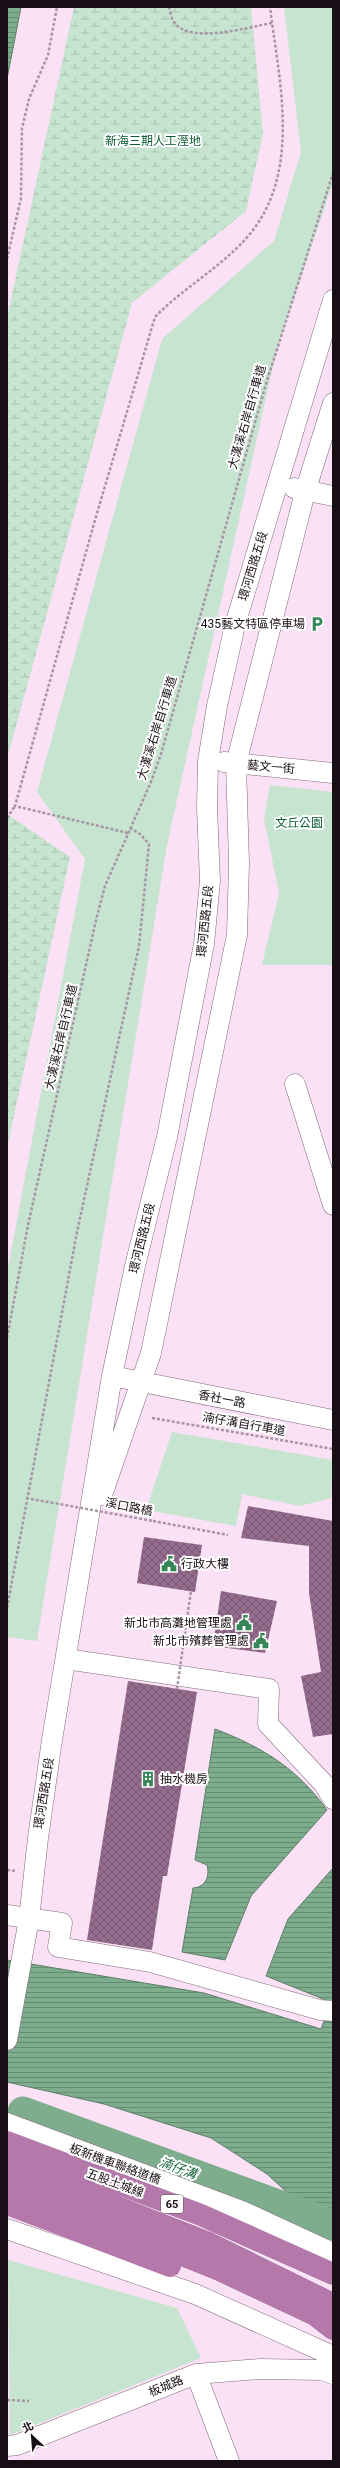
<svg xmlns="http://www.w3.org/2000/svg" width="340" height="2468" font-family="Roboto,'Noto Sans TC',sans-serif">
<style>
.green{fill:#c6e4cf}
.wetland{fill:url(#wetland-marsh)}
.water{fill:url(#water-rules);stroke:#5f7e69}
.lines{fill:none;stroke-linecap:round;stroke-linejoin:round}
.river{stroke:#7dad8d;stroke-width:31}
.building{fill:url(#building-cross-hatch)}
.minor-casing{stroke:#806b7c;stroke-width:21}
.highway-casing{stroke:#fff;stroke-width:23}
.path{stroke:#a895a4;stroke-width:2.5;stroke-dasharray:3 2;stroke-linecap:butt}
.minor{stroke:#fff;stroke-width:20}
.highway{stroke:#b478ab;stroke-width:22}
.path-bridge{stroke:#a895a4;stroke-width:2.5;stroke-dasharray:3 2;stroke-linecap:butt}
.labels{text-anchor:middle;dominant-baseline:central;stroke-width:4;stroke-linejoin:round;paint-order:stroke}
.shield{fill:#fff;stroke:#5d575c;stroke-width:1}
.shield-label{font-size:11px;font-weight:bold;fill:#180f16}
.park-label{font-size:12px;fill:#0b5c34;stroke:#fff}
.street-label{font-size:12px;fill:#180f16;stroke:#fff}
.poi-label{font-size:12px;fill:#180f16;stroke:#fff;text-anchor:end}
.water-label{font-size:13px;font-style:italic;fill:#1c683e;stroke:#fff}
</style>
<defs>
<pattern id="wetland-marsh" width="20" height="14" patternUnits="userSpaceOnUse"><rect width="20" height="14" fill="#c6e4cf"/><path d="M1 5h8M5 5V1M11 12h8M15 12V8" fill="none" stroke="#a9c2b1"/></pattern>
<pattern id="water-rules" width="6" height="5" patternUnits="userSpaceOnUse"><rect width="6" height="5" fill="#7dad8d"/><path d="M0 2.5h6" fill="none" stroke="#658b72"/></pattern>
<pattern id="building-cross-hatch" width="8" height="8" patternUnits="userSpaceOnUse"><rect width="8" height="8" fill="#946c8d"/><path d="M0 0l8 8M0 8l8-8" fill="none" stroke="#785772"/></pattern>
</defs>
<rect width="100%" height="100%" fill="#fae1f5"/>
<path class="green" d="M284,7H333V183L276,352L167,845L37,1641L7,1637V1273L85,859L37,792L162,339L274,241L301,152Z
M270,785L333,792V965H262L279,893L264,819Z
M172,1432L333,1460L331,1498L300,1506L242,1494L236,1526L146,1510Z
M8,2260L177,2308L201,2358L10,2435Z"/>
<path class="wetland" d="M74,7H251L263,134L246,211L132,303L7,759V318Z
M7,814L70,857L7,1148Z"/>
<path class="water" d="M7,7H21L7,79Z
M215,1729C262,1747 297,1768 327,1810L251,1896L225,1960L182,1952L193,1888C206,1887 210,1876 207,1865L195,1860Z
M333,1868V2003L266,1976L288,1919Z
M7,1960L204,1993L321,2029L324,2021L333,2022V2235L267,2174L211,2138L104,2104L7,2082Z"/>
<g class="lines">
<path class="river" d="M23,2112L333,2225"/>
</g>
<path class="building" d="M248,1506L333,1521V1734L313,1737L301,1676L321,1672L309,1593V1546L241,1538Z
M144,1537L202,1545L195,1592L137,1583Z
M221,1591L277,1601L265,1653L213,1646Z
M128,1681L197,1692L167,1876H163L152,1950L87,1940Z"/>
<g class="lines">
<defs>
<path id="minor" d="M294,488L333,496
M224,762L333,773
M295,1084L333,1205
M112,1376L333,1420
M102,1495L151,1353L237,935L239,863L236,764L305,492L333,403
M66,1659L269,1689L268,1724L324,1784L333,1799
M7,1915L62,1923L58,1947L150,1962L320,2010L333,2011
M7,2040L29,1919L38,1838L52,1740L112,1376L135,1266L167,1137L204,944L210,881L207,808L208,761L217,706L235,625L333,300
M7,2123L242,2211L333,2253
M7,2229L195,2294L333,2356
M196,2374L229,2461
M7,2446L17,2445L196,2374L260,2369L322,2370L333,2374"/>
<path id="highway" d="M7,2142L201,2215L333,2274
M7,2164L209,2243L333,2304
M7,2185L217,2269L315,2315L333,2329
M7,2204L170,2266"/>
</defs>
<use href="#minor" class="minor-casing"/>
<use href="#highway" class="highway-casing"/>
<path class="path" d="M169,7C170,11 171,18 174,22C189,45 249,27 272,23
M7,259L21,198L22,128L29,99L48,55L57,7
M7,818L15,806
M128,833L15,806L95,520L155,317C184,287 222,267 249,235C302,172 279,81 270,7
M7,1338L28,1225L96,920L105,886L151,782L161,754L266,384L333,173
M152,1418L333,1449
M153,1521L228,1535
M7,1608L77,1232L139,946L149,844L140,834L130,828
M7,1870L17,1871
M7,2400L29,2401"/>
<use href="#minor" class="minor"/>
<use href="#highway" class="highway"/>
<path class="path-bridge" d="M26,1498L153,1521
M177,1689L191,1591"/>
</g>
<defs>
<symbol id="parking-bare" viewBox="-9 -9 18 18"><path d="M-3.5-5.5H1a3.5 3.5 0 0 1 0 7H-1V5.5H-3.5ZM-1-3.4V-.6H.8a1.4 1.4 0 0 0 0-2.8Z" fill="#358657" stroke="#fff" stroke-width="2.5" paint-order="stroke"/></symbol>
<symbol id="civic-bare" viewBox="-9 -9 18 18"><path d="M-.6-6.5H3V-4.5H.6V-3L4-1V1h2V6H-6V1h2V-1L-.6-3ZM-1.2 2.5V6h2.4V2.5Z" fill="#358657" stroke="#fff" stroke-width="2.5" paint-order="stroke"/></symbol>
<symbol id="building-bare" viewBox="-9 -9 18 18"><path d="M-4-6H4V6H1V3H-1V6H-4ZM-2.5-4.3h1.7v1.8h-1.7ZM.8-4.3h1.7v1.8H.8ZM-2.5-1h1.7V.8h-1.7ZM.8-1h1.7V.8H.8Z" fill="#358657" stroke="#fff" stroke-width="2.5" paint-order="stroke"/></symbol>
</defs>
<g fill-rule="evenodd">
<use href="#parking-bare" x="306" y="613" width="22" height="22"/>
<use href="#civic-bare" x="158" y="1553" width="22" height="22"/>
<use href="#civic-bare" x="233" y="1612" width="22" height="22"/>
<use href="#civic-bare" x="250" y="1630" width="22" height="22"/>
<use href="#building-bare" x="137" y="1768" width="22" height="22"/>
</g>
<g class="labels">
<rect class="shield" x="161" y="2195" width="22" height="18" rx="3"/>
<g class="shield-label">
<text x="172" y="2204">65</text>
</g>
<g class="park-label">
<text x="153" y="141">新海三期人工溼地</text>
<text x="299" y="823">文丘公園</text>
</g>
<g class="street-label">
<text transform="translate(247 417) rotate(-74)">大漢溪右岸自行車道</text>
<text transform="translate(253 566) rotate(-73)">環河西路五段</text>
<text transform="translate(157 728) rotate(-73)">大漢溪右岸自行車道</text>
<text transform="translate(271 767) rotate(5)">藝文一街</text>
<text transform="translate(205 921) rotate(-84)">環河西路五段</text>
<text transform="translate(61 1037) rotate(-77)">大漢溪右岸自行車道</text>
<text transform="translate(142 1238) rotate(-76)">環河西路五段</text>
<text transform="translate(222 1399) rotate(11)">香社一路</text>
<text transform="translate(244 1424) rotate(10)">湳仔溝自行車道</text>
<text transform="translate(129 1507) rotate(11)">溪口路橋</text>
<text transform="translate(44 1793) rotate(-81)">環河西路五段</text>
<text transform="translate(115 2164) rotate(20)">板新機車聯絡道橋</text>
<text transform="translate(115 2183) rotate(20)">五股土城線</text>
<text transform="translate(166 2386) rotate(-22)">板城路</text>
</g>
<g class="poi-label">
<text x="305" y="624">435藝文特區停車場</text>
<text x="181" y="1564" text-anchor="start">行政大樓</text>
<text x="232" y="1623">新北市高灘地管理處</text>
<text x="249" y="1641">新北市殯葬管理處</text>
<text x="160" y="1779" text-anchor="start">抽水機房</text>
</g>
<g class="water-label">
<text transform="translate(178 2168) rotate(20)">湳仔溝</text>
</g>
</g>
<rect width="340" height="2468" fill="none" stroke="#180f16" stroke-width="16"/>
<g transform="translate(32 2436) rotate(334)" stroke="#ffffff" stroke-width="3" paint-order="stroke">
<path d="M0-3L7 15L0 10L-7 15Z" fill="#180f16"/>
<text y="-6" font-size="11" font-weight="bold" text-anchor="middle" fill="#180f16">北</text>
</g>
</svg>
